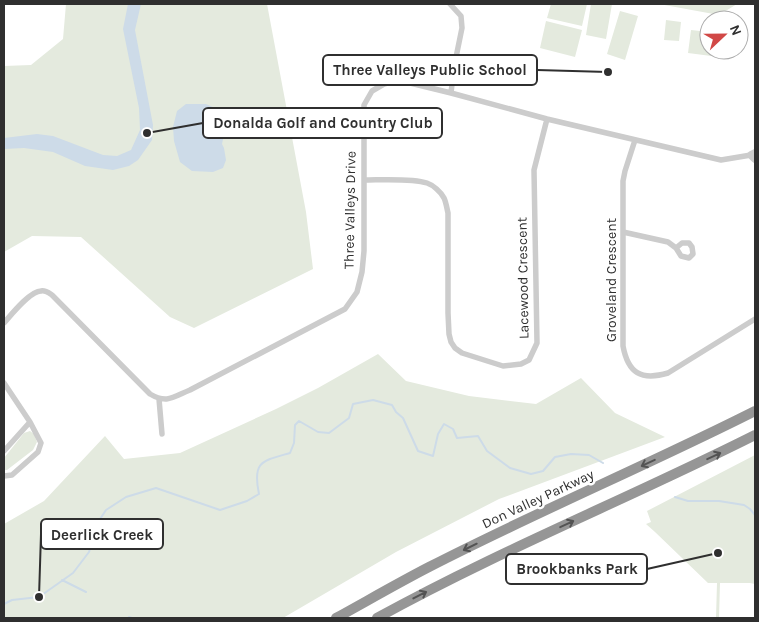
<svg xmlns="http://www.w3.org/2000/svg" width="759" height="622" font-family="Karla,sans-serif">
<style>
.green{fill:#e4eade}
.water{fill:#cddbe8}
.lines{fill:none;stroke-linecap:round;stroke-linejoin:round}
.stream{stroke:#cddbe8;stroke-width:2}
.minor{stroke:#ccc;stroke-width:5.5}
.tertiary{stroke:#ccc;stroke-width:8}
.motorway{stroke:#969696;stroke-width:10}
.oneway{stroke:#535353}
.labels{text-anchor:middle;dominant-baseline:central;stroke-width:5;stroke-linejoin:round;paint-order:stroke}
.street-label{font-size:14px;fill:#2f2f2f;stroke:#fff}
.leader{fill:none;stroke:#2f2f2f;stroke-width:2}
.callout-dot{fill:#2f2f2f;stroke:#fff;stroke-width:2}
.callout{fill:#fff;stroke:#2f2f2f;stroke-width:2}
.callout-label{font-size:15px;text-anchor:middle;font-weight:bold;fill:#2f2f2f}
</style>
<rect width="100%" height="100%" fill="#fff"/>
<path class="green" d="M66,4H267L306,212L313,269L194,328L170,317L81,237L32,236L4,252V66L31,65L63,39Z
M551,4H587L582,26L547,18Z
M591,4H612L606,39L586,35Z
M659,4H737L719,15Z
M620,11L638,16L625,60L607,54Z
M666,20L681,22L679,41L664,40Z
M546,21L582,30L575,57L540,48Z
M691,30L709,32V50H720L719,57L688,53Z
M378,354L406,381L469,396L536,404L581,378L615,413L665,437L499,499L396,552L283,618H4V524L44,501L105,436L124,459L180,453L276,409L318,388Z
M30,431L34,434L37,442L33,450L7,470H4V458L24,433Z
M755,455V584L750,583H720L719,618H716L717,583H708L655,532L646,524L651,522L647,511Z"/>
<path class="water" d="M128,4H141L135,30L153,125L152,140L138,160L129,166L113,170L85,166L53,152L24,148L4,149V138L37,134L53,136L103,155L117,156L131,150L140,130L139,108L123,29Z
M186,104H206L215,108L225,130L222,144L224,148L226,160L223,168L213,172L192,171L180,162L174,141L173,127L177,111Z"/>
<g class="lines">
<path class="stream" d="M675,497L688,501H719L744,505L750,509L755,515
M62,580L86,592
M4,604L12,600L39,597L73,573L89,552L98,522L106,510L126,497L156,488L220,510L247,501L259,494C252,461 262,461 290,453L294,443L295,425L299,421L318,432L329,433L349,418L353,404L373,400L392,405L396,412L403,418L418,451L433,456L438,434L444,424L453,429L457,438L478,436L487,451L510,468L531,474L543,471L555,457L571,454L589,455L603,463
M129,617L132,618"/>
<path class="minor" d="M450,4L461,16L462,28L454,67L451,93
M635,140L625,171L623,181V346C628,373 641,381 668,373L755,319
M364,180C381,180 412,178 427,183C433,185 441,192 444,198C446,202 447,209 448,213V313L449,334L451,342L455,348L462,353L503,366L521,364L529,360L537,343L534,170L547,119
M623,232L668,242L676,248L681,256L689,258L693,254L692,247L689,243H682L676,248
M4,323C11,315 30,291 41,291C45,290 49,293 52,295L150,394C167,404 173,397 190,390L345,309L357,292L362,272L364,251V105L372,91L384,84L398,80L451,93L547,119L721,160L751,155
M4,383L30,422L41,443L38,452L12,475L4,476
M159,399L162,434
M4,451L30,422"/>
<path class="tertiary" d="M755,153L751,155L755,159"/>
<path class="motorway" d="M336,618C367,601 398,583 429,567C536,512 648,465 755,411
M377,618C500,550 630,498 755,435"/>
</g>
<defs><path id="oneway-shaft" d="M-6 0H5M1.5-3L5.5 0L1.5 3" fill="none" stroke-width="1.6" stroke-linecap="round" stroke-linejoin="round" transform="scale(1.25)"/></defs>
<g class="oneway">
<use href="#oneway-shaft" transform="translate(714 456) rotate(-25)"/>
<use href="#oneway-shaft" transform="translate(648 463) rotate(155)"/>
<use href="#oneway-shaft" transform="translate(567 524) rotate(-25)"/>
<use href="#oneway-shaft" transform="translate(470 547) rotate(154)"/>
<use href="#oneway-shaft" transform="translate(420 595) rotate(-27)"/>
</g>
<g class="labels">
<g class="street-label">
<text transform="translate(350 210) rotate(-89)">Three Valleys Drive</text>
<text transform="translate(523 278) rotate(-91)">Lacewood Crescent</text>
<text transform="translate(611 280) rotate(-90)">Groveland Crescent</text>
<text transform="translate(538 499) rotate(-25)">Don Valley Parkway</text>
</g>
</g>
<path class="leader" d="M608 72L537 70M147 133L203 123M39 597L41 534M718 553L647 569"/>
<g class="callout-dot">
<circle cx="608" cy="72" r="5"/>
<circle cx="147" cy="133" r="5"/>
<circle cx="39" cy="597" r="5"/>
<circle cx="718" cy="553" r="5"/>
</g>
<g class="callout">
<rect x="323" y="55" width="214" height="30" rx="5"/>
<rect x="203" y="108" width="239" height="30" rx="5"/>
<rect x="41" y="519" width="122" height="30" rx="5"/>
<rect x="506" y="554" width="141" height="30" rx="5"/>
</g>
<g class="callout-label">
<text x="430" y="75">Three Valleys Public School</text>
<text x="323" y="128">Donalda Golf and Country Club</text>
<text x="102" y="540">Deerlick Creek</text>
<text x="577" y="574">Brookbanks Park</text>
</g>
<rect width="759" height="622" fill="none" stroke="#2f2f2f" stroke-width="10"/>
<g transform="translate(724 35) rotate(68)"><circle r="24" fill="#ffffff" stroke="#acacac"/>
<path d="M0-4L9 19L0 12L-9 19Z" fill="#d14846"/>
<text y="-8" font-size="14" font-weight="bold" text-anchor="middle" fill="#2f2f2f">N</text>
</g>
</svg>
